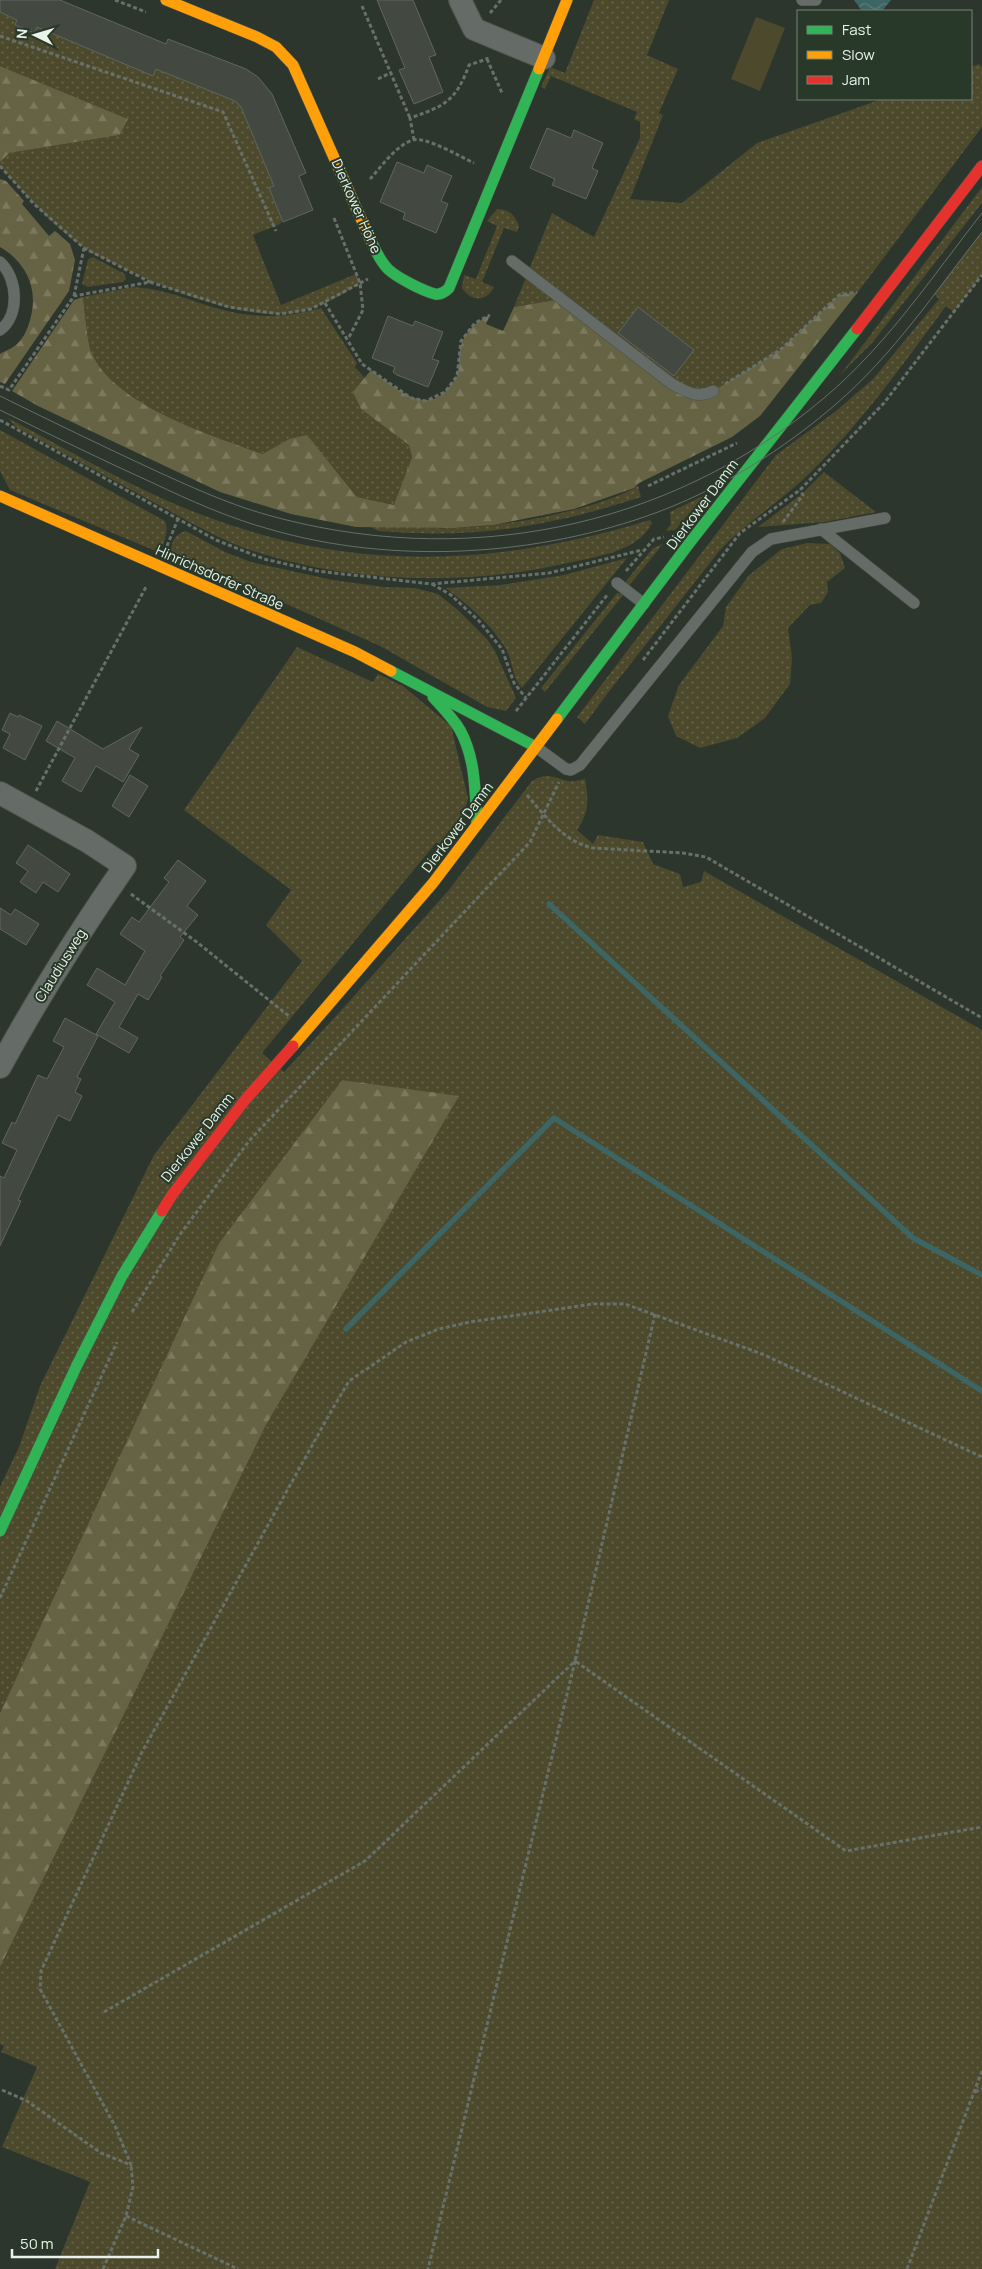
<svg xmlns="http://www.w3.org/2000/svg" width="982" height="2269" font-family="Manrope,sans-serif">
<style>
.green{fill:url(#green-dots)}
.forest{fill:url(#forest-firs)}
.pitch{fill:#4c492c}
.water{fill:url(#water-waves)}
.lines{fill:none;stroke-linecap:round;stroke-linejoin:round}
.stream{stroke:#3c6563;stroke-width:5.5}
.building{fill:#434940;stroke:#61675e}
.lane-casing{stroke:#4b534b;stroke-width:12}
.street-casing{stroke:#4b534b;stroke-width:24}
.fast-casing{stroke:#4b534b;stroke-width:12}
.slow-casing{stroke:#4b534b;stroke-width:12}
.jam-casing{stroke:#4b534b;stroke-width:12}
.path{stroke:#68706a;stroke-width:3;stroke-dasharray:4 2.5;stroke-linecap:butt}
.lane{stroke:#656c68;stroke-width:11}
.street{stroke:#656c68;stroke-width:22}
.fast{stroke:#30b455;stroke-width:11}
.slow{stroke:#ff9f0a;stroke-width:11}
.jam{stroke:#e5322d;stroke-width:11}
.tram{stroke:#686e68;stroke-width:1}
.labels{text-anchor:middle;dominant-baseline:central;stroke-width:4;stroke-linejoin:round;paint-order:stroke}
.street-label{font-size:14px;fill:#e9f3e9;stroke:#293929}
</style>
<defs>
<pattern id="green-dots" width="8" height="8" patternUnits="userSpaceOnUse" patternTransform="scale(1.25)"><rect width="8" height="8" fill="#4c492c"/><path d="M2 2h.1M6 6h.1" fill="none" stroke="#66644b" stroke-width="1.8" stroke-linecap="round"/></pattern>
<pattern id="forest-firs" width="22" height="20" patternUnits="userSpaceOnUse" patternTransform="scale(1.25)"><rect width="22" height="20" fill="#666244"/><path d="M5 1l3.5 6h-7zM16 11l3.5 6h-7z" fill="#7c795f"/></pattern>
<pattern id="water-waves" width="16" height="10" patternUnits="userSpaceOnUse" patternTransform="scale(1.25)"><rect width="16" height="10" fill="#3c6563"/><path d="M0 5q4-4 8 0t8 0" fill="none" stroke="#587c79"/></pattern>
</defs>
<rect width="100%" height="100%" fill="#2c362c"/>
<path class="green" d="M594,0H669L647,55L678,69L659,113L663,115L630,199L682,203L757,143L882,99H971V67L979,64L982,67V127L858,292L839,295L780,350L713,391L698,396L561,299L514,307L552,213L594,237L640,138V122L634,119L637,112L551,76L545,89L541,87L550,67L565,73Z
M0,12L17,20L15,26L34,33L37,27L153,75L156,69L235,101L241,107L274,186L269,188L282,221L280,224L253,235L281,305L356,274L360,283C336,299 309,314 280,314C230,316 155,285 111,262C102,258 92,254 84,248C53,226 25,194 0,166V162L8,153L120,135L128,119L0,66Z
M982,187V203L872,343L841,374Z
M497,209C509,209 515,215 519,226L517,232L504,228L482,282L494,287C487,302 471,302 462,288L464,275L476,279L497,226L487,221Z
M982,232V275L954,312L946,306C904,363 863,421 812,471C783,500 748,521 720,550L607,694L585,724L577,717L776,455L836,411L873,379L939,299L934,294Z
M93,257L125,274L126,279L123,282L88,287L82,284L88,259Z
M132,287C158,288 179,296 203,304C245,318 278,320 321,308L357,363L355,367L365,378L354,392L361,409L409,445L412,456L395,505L357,497L330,463L289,439L264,454C213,436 116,406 92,354C87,342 85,312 83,297Z
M8,418C70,451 132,488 197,513C350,573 495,567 650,520L652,523C638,553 593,557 563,564C466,586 349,583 253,551C219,540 187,520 155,503C109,478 62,452 16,427Z
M0,430L165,521C169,531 165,543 158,552L10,490L0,471Z
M824,472L876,512L825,522L758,527L803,493Z
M638,486L641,497C549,527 475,539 378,531L369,526C397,525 425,529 453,528C503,527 595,511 638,486Z
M705,495L675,530L666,531L671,524L670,512Z
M186,531L225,552L251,562L333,580L384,587L415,588L438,594L458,610L487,639L495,651L516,698L506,711L487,707L380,646L264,594L171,561C170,548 171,535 186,531Z
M807,543L830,544L840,553L845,568L827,582L828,592L821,603L810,605L788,628L792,658L790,684L765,718L737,738L700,748L676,736L668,716L679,685L723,626L726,607L749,575L782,549Z
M663,544L628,587L626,581L653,548Z
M627,558L522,688C512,678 513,662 506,649C491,624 469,606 446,588L500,585L564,575Z
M617,593L624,594L545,692L541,688Z
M297,647L373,682L378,674L403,686L451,726L468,798L462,821L447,845L436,843L262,1053L284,1072L336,1016L448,891L532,781C546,772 553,777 568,781C573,782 579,780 585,779C589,800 589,812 577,830L593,844L598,835L643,842L653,864L680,874L683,887L701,882L704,871L982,1030V2269H55L90,2182L2,2147L37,2067L1,2052L4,2046L0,2044V1967L266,1425L458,1097L342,1080L219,1243L0,1713V1487L19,1447L40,1386L154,1155L302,961L266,925L291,890L184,810Z"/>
<path class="forest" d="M0,66L128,119L120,135L9,153L0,162Z
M0,179L6,181L24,201L22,204L49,236L55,231L70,244L75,260L69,291L5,384L0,382V354C5,351 13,348 17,344C24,338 29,326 31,316C38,288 26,262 0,247Z
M858,292L760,416L732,437L639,483L634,488L574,509L493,525L454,528L356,527L291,514L220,492L38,406L12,391L74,300L83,297C85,312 87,342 92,354C116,406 213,436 263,454L289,439L307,435L357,497L394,505L412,457L409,445L361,409L353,392L371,370C391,384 426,418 448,388C451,384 455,380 457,376C459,370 459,362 459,356C462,334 471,325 490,315L486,324L503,331L514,307L561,299L691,394L713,391L780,350L839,295Z
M342,1080L459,1096L266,1425L0,1967V1713L219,1243Z"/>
<path class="pitch" d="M756,17L785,28L760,91L731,79Z"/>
<path class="water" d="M854,0H891L882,11H862Z"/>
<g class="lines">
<path class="stream" d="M549,904L913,1238L982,1275
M346,1329L554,1118L982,1391"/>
</g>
<path class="building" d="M0,0H60L166,44L168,39L246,69L258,77L272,94L306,173L299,176L313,210L283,222L269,188L274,186L241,107L235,101L156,69L153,76L37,27L34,33L15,25L17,20L0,12Z
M377,0H413L436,55L429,57L443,92L414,104L399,70L405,68Z
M547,128L571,138L574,130L603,143L592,168L598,171L586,199L552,185L555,179L530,168Z
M397,162L424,173L427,165L452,176L441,201L448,204L436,233L403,219L405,213L380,202Z
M638,307L694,350L674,376L618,333Z
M388,316L413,326L415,321L443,332L432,359L439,361L428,387L397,375L393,372L395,367L372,358Z
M10,713L18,717L19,715L42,726L25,760L3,748L10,734L2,730Z
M57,721L103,749L142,727L129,749L139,755L123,782L96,766L81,792L62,781L75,758L46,741Z
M130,775L148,786L129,817L112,806Z
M28,845L70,874L58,892L43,882L36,893L20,882L28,871L16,863Z
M178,860L206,881L187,906L198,915L180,937L184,940L160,976L162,977L148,1000L138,994L119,1027L138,1038L129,1053L96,1034L115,1002L87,985L97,968L125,985L145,951L120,934L132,917L139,922L169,882L164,878Z
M0,908L11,915L15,909L39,924L26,945L0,929Z
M65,1018L98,1036L77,1077L81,1079L75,1092L82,1096L70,1121L58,1115L18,1200L21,1201L0,1246V1176L4,1178L17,1150L2,1143L12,1122L15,1124L38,1075L47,1079L64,1047L53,1041Z"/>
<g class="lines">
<defs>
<path id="lane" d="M802,0H816
M512,261L672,384C687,392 697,399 713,391
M0,262C18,278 20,316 0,330
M821,529L914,603
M617,583L644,604
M536,747L566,769L571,770L580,765L752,552L771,539L885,518"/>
<path id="street" d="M460,0L474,29L544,58
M0,793L87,841L125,866C80,931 38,997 0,1067"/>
<path id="fast" d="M370,239C375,249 380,262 389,270C398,278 423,291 435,294C441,295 445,292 449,288L539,69
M391,671L536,747
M433,697C442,707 453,718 460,730C476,759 475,793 477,825
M557,719L691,541L857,329
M0,1531L77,1365L122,1276L162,1211"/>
<path id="slow" d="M166,0L257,37L276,47L293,65L370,239
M539,69L567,0
M0,496L355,652L391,671
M293,1046L433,883L557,719"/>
<path id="jam" d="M857,329L982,166
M162,1211L172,1195L245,1100L293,1046"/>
</defs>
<use href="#lane" class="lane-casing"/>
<use href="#street" class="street-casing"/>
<use href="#fast" class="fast-casing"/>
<use href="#slow" class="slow-casing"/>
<use href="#jam" class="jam-casing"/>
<path class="path" d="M115,0L146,12
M362,6L410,118
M490,13L501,0
M0,36L223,112L276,231
M487,59L502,93
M378,79L392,72
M414,140L410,118C445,106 456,101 469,65L487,59V57
M0,166L34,204L84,248L150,282
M370,179C382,166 395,146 413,140C425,136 461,157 474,163
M334,218L360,283L363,310L348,339
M74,296L84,248
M325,303L362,364L411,398L426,401L445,392L457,376L461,341L475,323L490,315
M725,384L780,350L839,295L857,292
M0,386L9,390L74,296L150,282L229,307L280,314L311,309L368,279
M0,420L216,540L264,559L317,571L432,584L549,573L642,550
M648,486L737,443
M783,522L803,495L800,490
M167,546L178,519
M626,571L654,539L664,537
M432,584L451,595L479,621L502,649L514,683L526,698
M643,660L740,533L800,490L884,403L982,275
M516,711L608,594
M36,791L147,585
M527,795C545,816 564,842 593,848L683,853L706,857L982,1018
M131,894L198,943L290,1017
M132,1312L179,1236L249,1141L530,842L559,782
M655,1314L575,1661L846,1851L982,1827
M0,1598L117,1342
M104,2012L365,1861L575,1661L428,2269
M2,2090L27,2101L101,2153L131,2165L115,2126L40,1989L41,1971L142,1752L329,1415L349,1381L406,1342L439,1329L470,1322L593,1304H625L762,1354L982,1457
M975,2092L982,2089
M126,2216L238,2269
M103,2269L126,2216L133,2187L131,2165
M907,2269L982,2071"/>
<use href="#lane" class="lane"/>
<use href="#street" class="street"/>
<use href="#fast" class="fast"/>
<use href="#slow" class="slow"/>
<use href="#jam" class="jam"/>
<path class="tram" d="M0,396C51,421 102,446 154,470C189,486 226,503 264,514C460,570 667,531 824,398C886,346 932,277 982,213
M0,410C51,435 102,460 153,483C191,501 229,518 269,529C392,565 537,557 658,512C722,488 784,449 836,404C893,355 936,291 982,232"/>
</g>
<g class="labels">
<g class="street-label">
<text transform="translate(357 206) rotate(66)">Dierkower Höhe</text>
<text transform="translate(702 504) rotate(-53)">Dierkower Damm</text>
<text transform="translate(220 577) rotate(24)">Hinrichsdorfer Straße</text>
<text transform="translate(457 827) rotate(-53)">Dierkower Damm</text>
<text transform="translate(60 965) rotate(-58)">Claudiusweg</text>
<text transform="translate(197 1137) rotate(-52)">Dierkower Damm</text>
</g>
</g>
<rect x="797" y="10" width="175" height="90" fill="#293929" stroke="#768376"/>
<rect x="807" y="26" width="25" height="8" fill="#30b455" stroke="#768376"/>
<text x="842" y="35" font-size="15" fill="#e9f3e9">Fast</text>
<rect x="807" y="51" width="25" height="8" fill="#ff9f0a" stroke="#768376"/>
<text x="842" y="60" font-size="15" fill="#e9f3e9">Slow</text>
<rect x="807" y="76" width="25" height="8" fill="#e5322d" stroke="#768376"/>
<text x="842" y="85" font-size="15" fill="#e9f3e9">Jam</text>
<g transform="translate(35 35) rotate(275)" stroke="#293929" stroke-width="4" paint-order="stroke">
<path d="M0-4L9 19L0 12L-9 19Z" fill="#e9f3e9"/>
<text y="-8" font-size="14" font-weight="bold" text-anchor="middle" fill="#e9f3e9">N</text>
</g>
<path d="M12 2249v8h146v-8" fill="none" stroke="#e9f3e9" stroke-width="2.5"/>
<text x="20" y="2249" font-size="15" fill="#e9f3e9" stroke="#293929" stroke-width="4" paint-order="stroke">50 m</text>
</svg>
